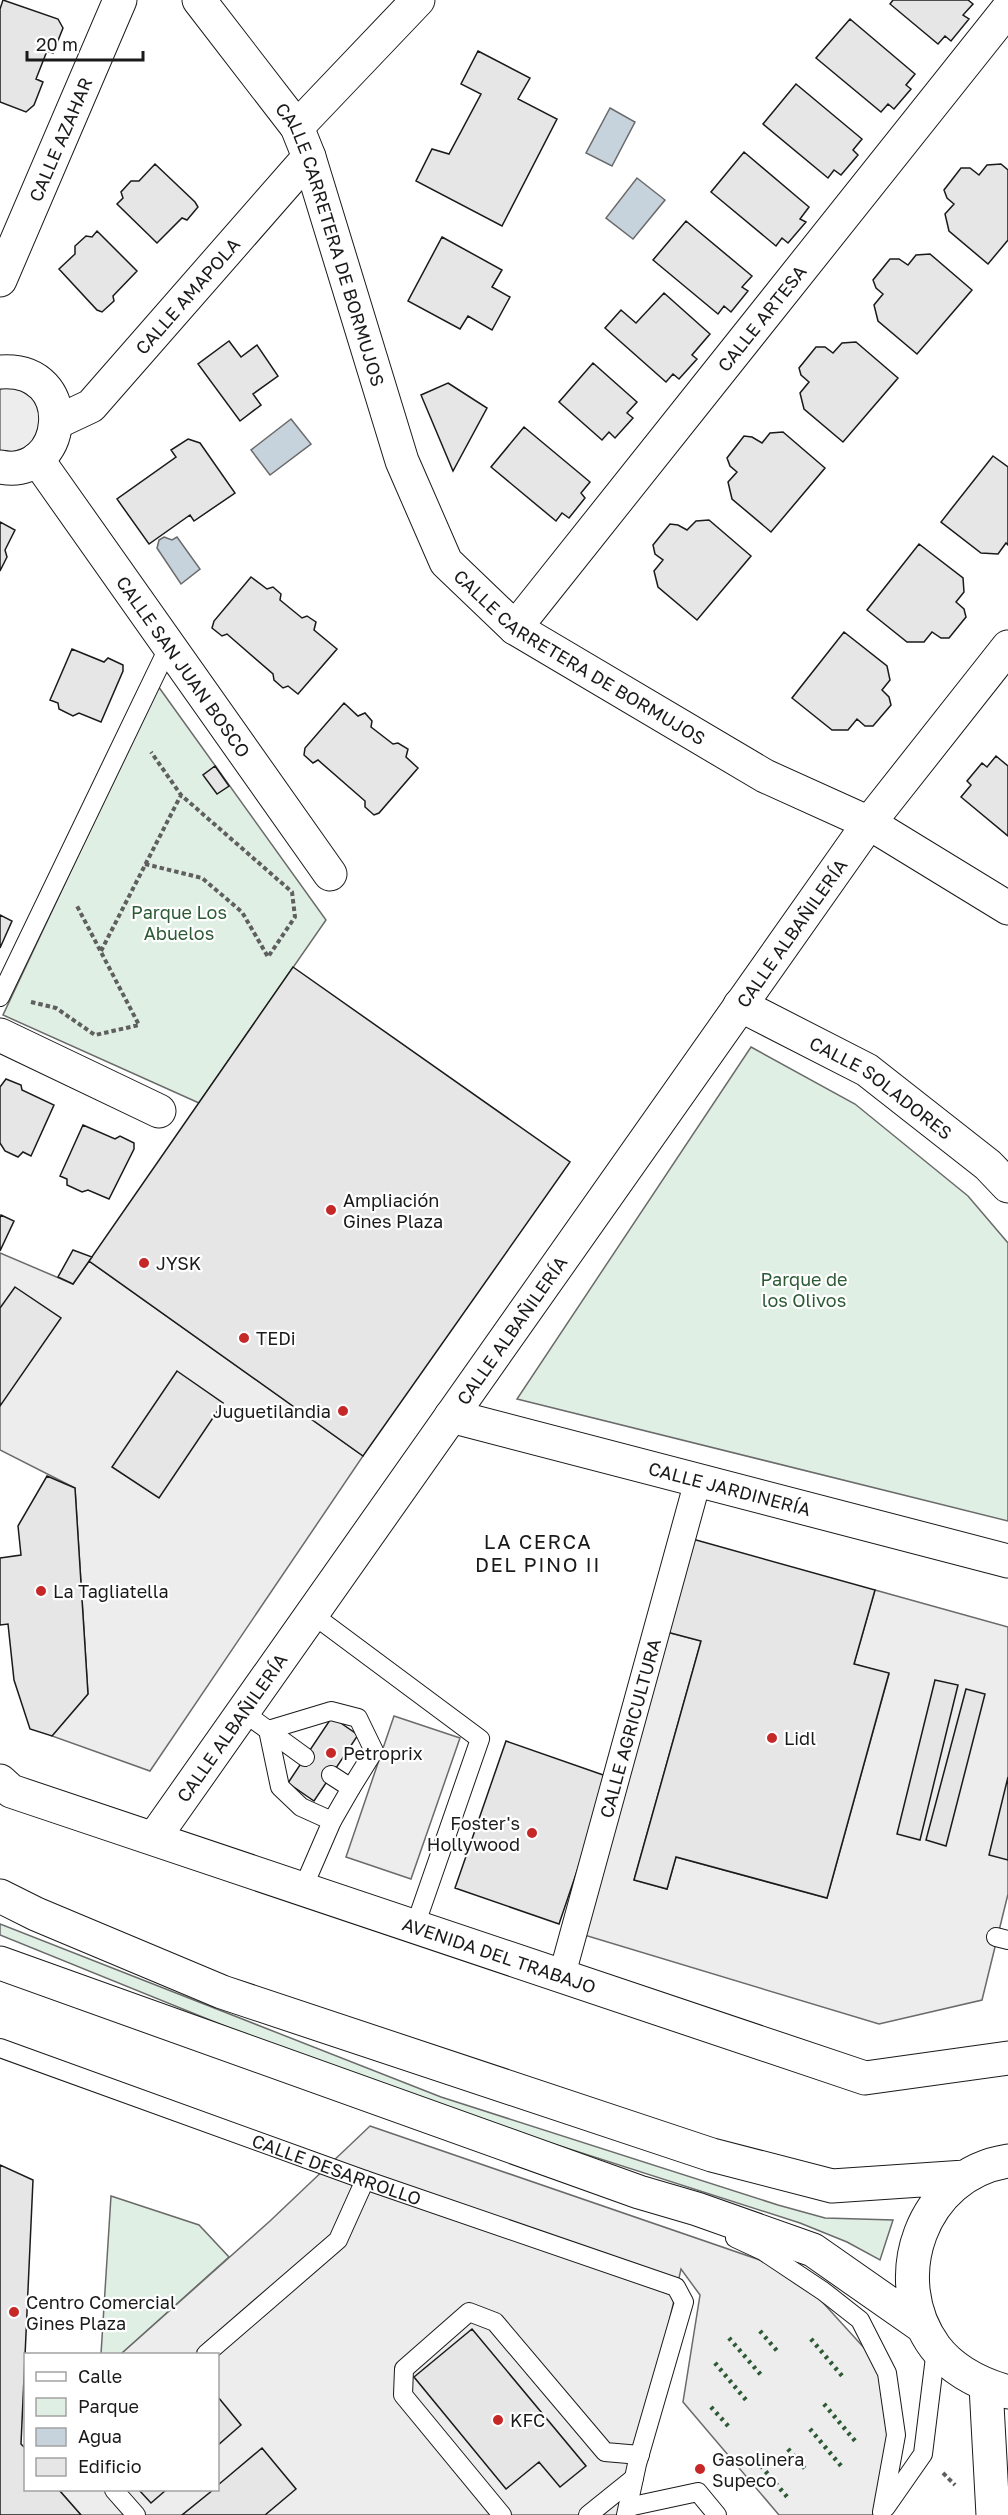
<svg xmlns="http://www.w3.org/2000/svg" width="1008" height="2515" font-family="'Golos Text',sans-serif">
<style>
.green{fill:#e0efe3;stroke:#6a6a6a;stroke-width:1.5}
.parking{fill:#ededed;stroke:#6a6a6a;stroke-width:1.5}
.water{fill:#c6d2dc;stroke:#6a6a6a;stroke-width:1.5}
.building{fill:#e6e6e6;stroke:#1a1a1a;stroke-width:1.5}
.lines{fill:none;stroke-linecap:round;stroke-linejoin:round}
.service-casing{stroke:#1a1a1a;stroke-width:20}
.pedestrian-casing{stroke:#1a1a1a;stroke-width:28}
.minor-casing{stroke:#1a1a1a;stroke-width:35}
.secondary-casing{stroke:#1a1a1a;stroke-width:35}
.path{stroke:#5f5f5f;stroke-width:4;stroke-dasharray:4.5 3;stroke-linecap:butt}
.service{stroke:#fff;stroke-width:18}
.pedestrian{stroke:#fff;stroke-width:26}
.minor{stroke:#fff;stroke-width:33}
.secondary{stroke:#fff;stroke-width:33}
.hedge{stroke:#2b5a34;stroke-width:4.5;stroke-dasharray:3 4.5;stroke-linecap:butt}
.poi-dot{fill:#c62828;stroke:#fff;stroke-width:2}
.labels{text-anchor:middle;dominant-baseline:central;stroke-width:4.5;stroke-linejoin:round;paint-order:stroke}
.street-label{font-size:18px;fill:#1a1a1a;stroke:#fff}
.park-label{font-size:18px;fill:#2b5a34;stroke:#fff}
.poi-label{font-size:18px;fill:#1a1a1a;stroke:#fff;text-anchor:start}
.neighbourhood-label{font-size:20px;letter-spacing:1.5px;fill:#1a1a1a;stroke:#fff}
</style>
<rect width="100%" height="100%" fill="#fff"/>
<path class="green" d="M158,686L326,920L199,1103L3,1015Z
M751,1047L855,1104L968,1196L1008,1243V1521L517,1399Z
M0,1924L441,2097L778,2205L825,2218L893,2220L880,2260L847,2242L800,2223L498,2126L247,2035L0,1935Z
M111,2196L199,2225L229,2257L121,2354H101Z"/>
<path class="parking" d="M8,387L19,389L36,401L41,422L33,442L24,448L13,452L0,451V389Z
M0,1253L73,1284L89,1261L363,1456L150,1771L52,1736L88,1694L75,1488L0,1450Z
M875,1590L1008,1627V1894L982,2000L879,2024L581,1934L663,1631L701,1641L634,1880L667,1889L676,1857L827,1898L889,1674L854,1664Z
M394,1716L460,1738L411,1879L346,1857Z
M370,2126L795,2272L887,2373L896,2435L880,2515H779L683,2402L700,2295L681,2269L626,2515H81L59,2490H218V2354H121L270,2221Z"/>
<path class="water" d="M610,108L635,122L612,166L586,153Z
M637,178L665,200L633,239L606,218Z
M291,419L311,444L270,475L251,450Z
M164,537L172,540L177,537L200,569L181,584L157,548L159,540Z"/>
<path class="building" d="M3,0L58,19L63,28L53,53L47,51L36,79L43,82L34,105L26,112L0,102V9Z
M893,0H968L973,4L963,15L969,19L951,41L945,36L938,44L890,4Z
M850,19L915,74L906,85L911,89L894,109L888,104L881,112L816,58Z
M478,51L530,78L518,99L557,119L502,226L416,181L432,149L449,154L481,94L461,84Z
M796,84L862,139L853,150L858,155L841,175L834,170L828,178L763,124Z
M744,152L809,207L800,219L806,222L788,243L782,238L776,246L711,192Z
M155,164L195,202L198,207L187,220L182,218L157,243L117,204L123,198L121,192L131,181H139Z
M1001,164L1008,170V240L988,264L949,231L945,214L954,204L947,198L944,190L961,168H970L979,175L987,165Z
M686,221L752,276L742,287L748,291L731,312L724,306L718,314L653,260Z
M97,231L137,271L113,296L114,301L102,312L97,310L59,269L75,254V246L86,236L92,237Z
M442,237L502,270L492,287L510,297L492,330L468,316L460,329L408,301Z
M930,254L972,290L917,354L878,321L874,305L883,294L876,288L873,280L890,259H899L908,265L916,255Z
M664,293L710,334L692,355L697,359L679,379L673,374L666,382L605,328L621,310L636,323Z
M229,341L241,357L257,345L278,376L253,394L261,405L240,421L198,364Z
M856,342L898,378L843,442L804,409L800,393L809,382L801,375L799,368L816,347H825L833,353L842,343Z
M593,363L637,402L627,413L633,418L615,438L609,432L602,440L559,402Z
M448,383L487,408L453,471L421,395Z
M524,427L590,482L581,493L585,498L569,518L562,513L556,521L491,467Z
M783,432L825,468L771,532L732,499L728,482L737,472L730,466L727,458L744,436L752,437L762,443L770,433Z
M188,439L200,443L235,493L194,521L190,515L149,544L117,499L176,457L171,450Z
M993,456L1008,467V545L1006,543L998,554L981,553L941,522Z
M709,520L751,556L697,620L658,587L654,571L663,560L655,554L653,545L670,524L678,525L687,530L696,521Z
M0,522L15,530L5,550L7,557L0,571Z
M919,544L963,578L964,592L956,602L964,609L966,617L949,638H941L932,632L924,642H907L867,610Z
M251,577L267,589L273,587L281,594L280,600L302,618L307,616L316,622L314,630L337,649L298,694L288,686L283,688L274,680L273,674L227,634L222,636L212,628L214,621Z
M844,632L887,666L890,680L882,690L889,697L891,705L873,726H865L857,719L848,730H832L792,698Z
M72,649L104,662L108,658L123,665V671L101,722L79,713L73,716L59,709L58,703L50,700Z
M344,703L358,716L365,713L372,721L371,727L393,744L398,743L408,749L406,757L418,768L379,813L374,815L365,807V801L318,760L313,763L304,755L305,748Z
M996,756L1008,766V836L961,797L971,785L967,781L982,763L987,767Z
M215,766L229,786L217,794L203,775Z
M0,915L12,921L0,948Z
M293,967L570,1162L363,1456L89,1261Z
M6,1079L21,1085L22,1090L54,1105L31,1156L23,1152L18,1157L5,1151L0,1143V1087Z
M83,1125L115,1139L120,1136L134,1143V1149L109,1199L88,1190L82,1192L67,1185V1179L60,1176Z
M1,1215L14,1221L0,1251V1218Z
M73,1250L92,1257L73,1284L58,1277Z
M15,1287L61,1318L0,1406V1308Z
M177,1371L223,1403L159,1498L112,1467Z
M47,1476L75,1488L88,1694L52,1736L30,1729L14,1680L8,1624L0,1625V1558L21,1555L18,1526Z
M689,1538L875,1590L854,1664L889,1673L827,1898L676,1857L667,1889L634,1880L701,1641L663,1631Z
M935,1680L958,1685L920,1840L897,1834Z
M966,1689L985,1694L946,1846L926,1840Z
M332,1717L358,1735L314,1801L288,1783Z
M506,1741L609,1777L559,1924L455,1888Z
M1008,1777V1860L989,1855Z
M0,2165L33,2180L21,2444L26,2449V2490H59L81,2515H0Z
M472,2329L586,2466L560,2487L539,2462L506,2489L414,2377Z
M218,2397L241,2425L218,2445Z
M262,2448L296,2489L265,2515H182L213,2490H218V2485Z
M139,2490H166L151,2503Z"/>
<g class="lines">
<defs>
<g id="service">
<path d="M0,997L169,646"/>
<path d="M312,1614L480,1739L415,1926"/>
<path d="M243,1712L305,1757"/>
<path d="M332,1821L301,1807L280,1787L268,1730L331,1711L358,1718L374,1751L351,1788"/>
<path d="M303,1888L332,1821L351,1788L331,1775"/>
<path d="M996,1937L1008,1940"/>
<path id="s1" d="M0,2048L365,2180L676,2287L684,2302L637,2464L626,2515"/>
<path d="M735,2238L763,2251L823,2291L860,2320L887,2373L896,2435L882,2512"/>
<path d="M206,2354L338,2240L365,2180"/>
<path d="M114,2490L136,2515"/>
<path d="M628,2507L698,2492L717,2515"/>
<path d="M886,2507L923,2454L936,2349"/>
<path d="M502,2515L403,2395L404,2369L469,2312L495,2322L605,2452L640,2455"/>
<path d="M588,2515L634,2478"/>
</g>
<g id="pedestrian">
<path id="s2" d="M562,1975L698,1480"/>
</g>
<g id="minor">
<path id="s3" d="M199,0L297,127L309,157L402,461L446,562L515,628L765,776L869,823L1008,908"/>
<path d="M297,127L418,0"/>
<path id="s4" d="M0,280L120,0"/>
<path d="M0,372C81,366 67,481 0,467"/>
<path id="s5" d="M57,422L91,406L309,157"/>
<path id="s6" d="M37,459L330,874"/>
<path id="s7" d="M515,628L1008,9"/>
<path id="s8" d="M740,1005L867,1070L988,1165L1008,1186"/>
<path d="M0,1035L159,1111"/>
<path id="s9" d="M451,1416L1008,1561"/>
<path id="s10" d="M0,1781L11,1791L865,2078L1008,2058"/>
<path id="s11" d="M154,1838L869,823L1008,647"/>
<path d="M986,2386L993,2515"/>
</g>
<path id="secondary" d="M0,1896L36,1914L222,1992L712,2155L832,2186L965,2177
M0,1963L639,2192L697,2209L813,2250L923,2327
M1008,2161C922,2174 885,2279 935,2347C953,2371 980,2384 1008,2392"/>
</defs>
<use href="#service" class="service-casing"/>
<use href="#pedestrian" class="pedestrian-casing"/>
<use href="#minor" class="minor-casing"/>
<use href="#secondary" class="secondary-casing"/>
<path class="path" d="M145,864L202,878L242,912L268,957L295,917L292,892L181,795L151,752
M101,951L181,795
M31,1002L56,1008L95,1035L139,1025L77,906
M943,2473L955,2485"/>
<use href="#service" class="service"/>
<use href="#pedestrian" class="pedestrian"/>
<use href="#minor" class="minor"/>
<use href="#secondary" class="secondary"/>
<path class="hedge" d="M760,2331L778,2352
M729,2338L761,2375
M811,2339L843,2377
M715,2363L746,2400
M824,2404L856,2442
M711,2407L730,2428
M810,2429L842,2467
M788,2449L807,2471
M756,2460L788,2498"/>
</g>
<g class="poi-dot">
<circle cx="331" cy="1210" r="6"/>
<circle cx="144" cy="1263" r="6"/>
<circle cx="244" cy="1338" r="6"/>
<circle cx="343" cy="1411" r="6"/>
<circle cx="41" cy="1591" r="6"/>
<circle cx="772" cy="1738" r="6"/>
<circle cx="331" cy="1753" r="6"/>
<circle cx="532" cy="1833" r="6"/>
<circle cx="14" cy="2312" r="6"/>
<circle cx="498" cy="2420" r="6"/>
<circle cx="700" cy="2469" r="6"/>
</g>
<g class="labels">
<g class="street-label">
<text stroke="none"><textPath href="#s4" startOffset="153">CALLE AZAHAR</textPath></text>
<text stroke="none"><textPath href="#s3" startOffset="282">CALLE CARRETERA DE BORMUJOS</textPath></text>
<text stroke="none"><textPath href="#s5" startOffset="184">CALLE AMAPOLA</textPath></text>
<text stroke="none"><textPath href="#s7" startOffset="396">CALLE ARTESA</textPath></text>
<text stroke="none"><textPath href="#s3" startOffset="786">CALLE CARRETERA DE BORMUJOS</textPath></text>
<text stroke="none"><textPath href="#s6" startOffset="254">CALLE SAN JUAN BOSCO</textPath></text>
<text stroke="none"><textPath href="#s11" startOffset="1107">CALLE ALBAÑILERÍA</textPath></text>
<text stroke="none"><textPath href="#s8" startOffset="164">CALLE SOLADORES</textPath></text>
<text stroke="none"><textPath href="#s11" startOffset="621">CALLE ALBAÑILERÍA</textPath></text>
<text stroke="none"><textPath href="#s9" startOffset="288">CALLE JARDINERÍA</textPath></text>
<text stroke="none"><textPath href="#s11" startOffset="135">CALLE ALBAÑILERÍA</textPath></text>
<text stroke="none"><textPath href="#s2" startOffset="256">CALLE AGRICULTURA</textPath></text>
<text stroke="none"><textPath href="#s10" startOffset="530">AVENIDA DEL TRABAJO</textPath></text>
<text stroke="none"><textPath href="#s1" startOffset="358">CALLE DESARROLLO</textPath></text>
</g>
<g class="park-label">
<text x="179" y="912">Parque Los<tspan x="179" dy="21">Abuelos</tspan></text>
<text x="804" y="1279">Parque de<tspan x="804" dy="21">los Olivos</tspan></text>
</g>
<g class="poi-label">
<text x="343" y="1200">Ampliación<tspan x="343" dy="21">Gines Plaza</tspan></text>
<text x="156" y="1263">JYSK</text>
<text x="256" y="1338">TEDi</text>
<text x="331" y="1411" text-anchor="end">Juguetilandia</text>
<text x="53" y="1591">La Tagliatella</text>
<text x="784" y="1738">Lidl</text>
<text x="343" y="1753">Petroprix</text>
<text x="520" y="1823" text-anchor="end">Foster's<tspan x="520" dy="21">Hollywood</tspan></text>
<text x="26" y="2302">Centro Comercial<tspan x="26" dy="21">Gines Plaza</tspan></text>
<text x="510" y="2420">KFC</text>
<text x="712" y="2459">Gasolinera<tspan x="712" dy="21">Supeco</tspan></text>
</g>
<g class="neighbourhood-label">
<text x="538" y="1541">LA CERCA<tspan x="538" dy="23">DEL PINO II</tspan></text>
</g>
</g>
<rect x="24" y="2353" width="195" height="138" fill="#ffffff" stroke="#a3a3a3" stroke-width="1.5"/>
<rect x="36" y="2372" width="30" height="9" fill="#ffffff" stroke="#a3a3a3" stroke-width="1.5"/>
<text x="78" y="2383" font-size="18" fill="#1a1a1a">Calle</text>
<rect x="36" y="2398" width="30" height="18" fill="#e0efe3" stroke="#a3a3a3" stroke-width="1.5"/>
<text x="78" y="2413" font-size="18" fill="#1a1a1a">Parque</text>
<rect x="36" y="2428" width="30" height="18" fill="#c6d2dc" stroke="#a3a3a3" stroke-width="1.5"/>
<text x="78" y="2443" font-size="18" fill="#1a1a1a">Agua</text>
<rect x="36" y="2458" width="30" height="18" fill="#e6e6e6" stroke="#a3a3a3" stroke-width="1.5"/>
<text x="78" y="2473" font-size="18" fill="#1a1a1a">Edificio</text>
<path d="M27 51v9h116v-9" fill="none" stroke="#1a1a1a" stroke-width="3"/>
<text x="36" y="51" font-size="18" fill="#1a1a1a" stroke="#ffffff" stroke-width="4.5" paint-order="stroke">20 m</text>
</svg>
